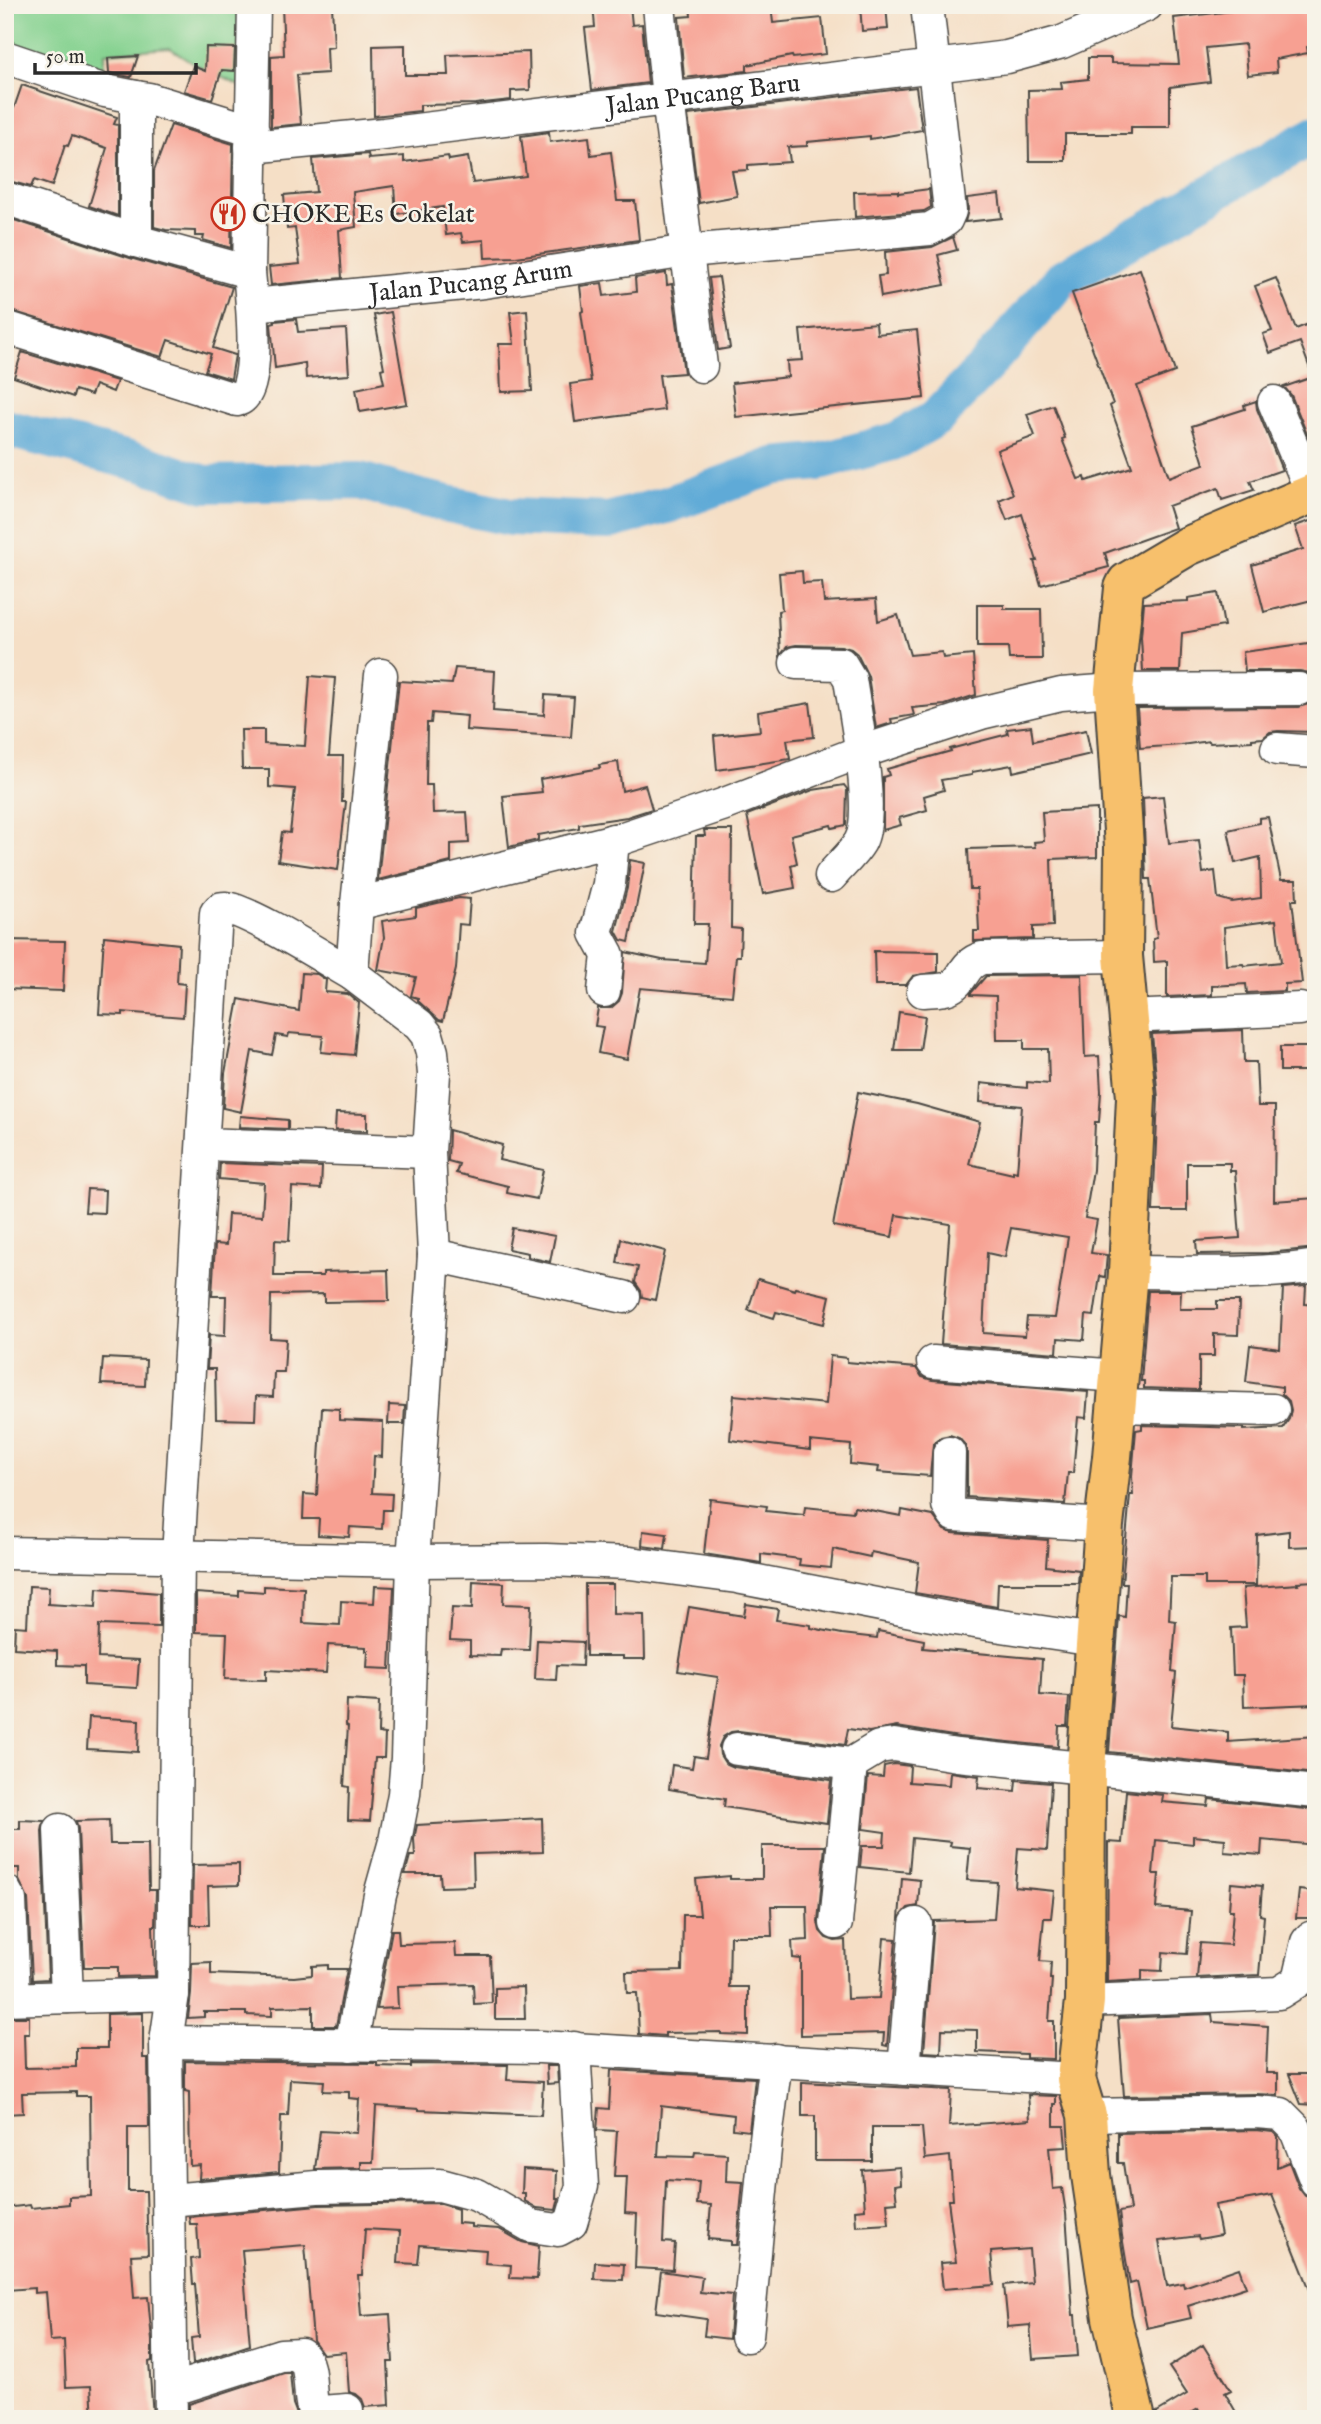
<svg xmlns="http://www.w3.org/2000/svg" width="1321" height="2424" font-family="'IM FELL English',serif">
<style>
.green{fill:#85d290;stroke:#587e5e;stroke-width:2}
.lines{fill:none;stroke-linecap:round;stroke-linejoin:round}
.river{stroke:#5eaad7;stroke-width:38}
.building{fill:#f7a092;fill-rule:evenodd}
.minor-casing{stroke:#494642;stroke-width:35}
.major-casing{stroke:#494642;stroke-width:42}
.minor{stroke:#fff;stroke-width:32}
.major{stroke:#f7c06c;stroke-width:38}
.labels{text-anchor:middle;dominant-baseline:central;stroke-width:5;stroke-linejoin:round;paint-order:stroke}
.street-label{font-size:26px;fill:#2b2b2b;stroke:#f7f3e8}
.poi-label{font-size:26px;fill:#2b2b2b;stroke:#f7f3e8;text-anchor:start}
</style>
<rect width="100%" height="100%" fill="#f7f3e8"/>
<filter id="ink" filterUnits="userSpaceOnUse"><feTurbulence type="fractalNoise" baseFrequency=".0143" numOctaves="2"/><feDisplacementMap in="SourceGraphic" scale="14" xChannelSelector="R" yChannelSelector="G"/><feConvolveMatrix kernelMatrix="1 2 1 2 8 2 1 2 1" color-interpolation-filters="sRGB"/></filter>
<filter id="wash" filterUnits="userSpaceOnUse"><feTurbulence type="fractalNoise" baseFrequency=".00686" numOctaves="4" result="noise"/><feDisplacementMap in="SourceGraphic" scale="28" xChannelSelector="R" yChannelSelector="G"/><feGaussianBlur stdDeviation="1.57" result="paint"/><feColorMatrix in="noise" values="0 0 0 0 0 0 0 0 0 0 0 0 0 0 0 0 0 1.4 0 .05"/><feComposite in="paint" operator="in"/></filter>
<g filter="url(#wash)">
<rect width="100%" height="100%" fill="#f5dfc6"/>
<path class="green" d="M5,5H249L248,90L198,66L170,48L105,53L101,83L5,51Z"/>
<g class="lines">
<path class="river" d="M5,428L145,464L205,484L360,481L420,498L510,517L608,521L670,504L774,466L819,462L896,441L936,418L982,370L1063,278L1316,134"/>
</g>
<g id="blocks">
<path class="building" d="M282,5H332L334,47L327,48L328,73L297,75L301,124L271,127V56L284,55Z
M593,5H630L632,25L642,24L648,83L592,90L585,28L595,27Z
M690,5H771L773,23L822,18L826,54L793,58L792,56L747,65V71L684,78L679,17L691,16Z
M860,5H886L888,29L862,31Z
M1240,5H1316V45L1307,47L1308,53L1276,59L1277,72L1248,75L1245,44L1206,48L1210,82L1170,87V127H1131V134H1065V161H1029L1028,90L1062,89L1061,82L1088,79V58H1111V63L1179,64L1174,18L1241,10Z
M405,45V75H448L447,55L529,52L530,90L511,91V100L475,104L420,105V111L374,116L373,46Z
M206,47L235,48L234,71L222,70L212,99L184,91L193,66L205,71Z
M138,56L131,77L109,73L108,58Z
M22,85L117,117L114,124L118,125V216L89,206L107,148L72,136L68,146L65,145L52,186L34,180L31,187L5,180V105L14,108Z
M916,87L922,130L870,139V136L807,142V146L788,147L790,162L748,165V170L732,171L737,196L699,203L688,115Z
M171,125L233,144L231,248L203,240L204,236H195V231L166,230L154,227V171Z
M549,132L550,142L589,137L591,155L611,152L617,201H635L639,240L516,257L485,258L484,240L463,242L461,233L446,235L443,207L396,214L394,186L353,192L356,227L339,230L342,278L271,285L269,267L300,264L295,228L287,229L284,195L316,192L313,159L368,154L369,159L404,156V162L448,156L449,160L468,157L473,183L526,176L521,136Z
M929,189L931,207L924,211L855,217L854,192L898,191V193Z
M999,194L1002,218L965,222L968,210L967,198Z
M5,217L130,258L232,287L213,348L235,355L231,379L205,371L211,354L168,340L162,357L5,309Z
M953,237L957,250L938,255L945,285L881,297L878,276L886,275L885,252L932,247Z
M1140,269L1175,372L1137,386L1169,477L1204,464L1192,426L1245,409L1244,405L1256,401L1257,409L1282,470L1250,481L1254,490L1222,500L1218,488L1168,506L1175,528L1105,553L1109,567L1041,585L1034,561H1037L1022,514L1007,520L999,500L1013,494L997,450L1035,436L1027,414L1053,405L1065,438L1062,439L1078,479L1085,477L1086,481L1132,467L1110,406L1113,404L1072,293Z
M666,273L667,285L672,284L684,373L659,375L664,410L575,422L570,384L591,381L581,312L583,311L580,286L602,283L604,296L636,292L635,278Z
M719,277L730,348L718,350L709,278Z
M1276,278L1296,329L1316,321V448L1313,449L1291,395L1284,387L1313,377L1300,342L1270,353L1263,334L1272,331L1255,286Z
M527,310L532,391L501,392L499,344H514L510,312Z
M391,312L407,404L360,412L356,389L384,383L381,369L384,368L374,315Z
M296,319L298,332L346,329L349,375L306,378L305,363L275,368L271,324L275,323V321Z
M876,323L877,334L917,330L924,398L736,417L732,383L788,377L787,361L803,360L800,330Z
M22,352L117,381L113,392L95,385L91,395L75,390L73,397L14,377Z
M1316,519V599L1264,612L1252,565L1303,549L1295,526Z
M802,571L803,583L822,582L824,602L876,599L878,621L898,615L910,655L942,652L943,658L973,655L976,695L945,705L912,708L914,715L891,719L892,723L876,728L868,676L857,654L851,649L841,646L796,645L787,647L780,656L778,611L782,610L779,573Z
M1218,593L1224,626L1182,633L1180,671H1143L1141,637L1144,603L1188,601V598Z
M977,605H1004V609H1041L1042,659H1009L1008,647H977Z
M1316,642V683L1309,673L1300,671H1245L1243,652Z
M455,668L495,671L493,711L544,715L545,695L574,697L571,737L466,730L467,716L432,713L431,723H427L426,785H432L433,813L467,812L469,843L451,844V862L378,880L399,681L452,684Z
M310,676L335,678L329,756H343L342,802H346L338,870L278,861L282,832L290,833L295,789L269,787V769H242L241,730H264V744L305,746Z
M1316,695V732L1278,731L1270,732L1263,738L1252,739V741L1210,743L1209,741L1181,745L1140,748L1137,708L1299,707L1309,704Z
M810,703L814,737L787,740L790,759L717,770L714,736L760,731L758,712Z
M1031,726L1033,741L1086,730L1091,754L1013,772L1012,765L972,772V775L941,780L944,790L924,796L927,810L899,818L901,825L883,830V777L889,775L887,769L951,751L950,749L1008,734L1007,729Z
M618,762L622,791L645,785L652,809L627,817L579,824V828L538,835V840L509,847L503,796L542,792L540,779L600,768L599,765Z
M844,785L847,789L846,825L832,828L831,825L791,835L797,863L791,865L795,888L763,894L747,815L813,790Z
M1163,796L1169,843L1199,840L1203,873L1215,871L1218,898L1232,902L1261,898L1260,857L1235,863L1228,830L1259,823V818L1268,817L1281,880H1296L1297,900H1292L1302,983L1285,984V991L1247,993L1246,984L1212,986V995L1167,997V961L1154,962L1153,939L1157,938L1150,879H1146L1143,798ZM1276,920L1281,962L1244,966L1243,964L1226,965L1224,927Z
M1097,809V857L1051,859L1053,926L1033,927V939L974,941V931H979L977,889H970L968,849L1035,847L1034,842L1044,841L1042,812Z
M704,830H732L731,928L741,929L740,956H736L732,996L640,988L627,1059L598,1053L603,1027L595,1026L598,1008H611L619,1001L622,993L625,952L662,960L705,963L708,924H694L696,836H705Z
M630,860L645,863L629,942L621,940L616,931L627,888Z
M459,898L470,899L468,925L459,924L456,969L443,1021L439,1020L418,1001V998L411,996L416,977L378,970L384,937L382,921L416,916V908Z
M104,936L179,944L177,983L185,984L183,1017L123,1012V1015L99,1014Z
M5,940L65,941L63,991L5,989Z
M874,951L938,952V972L913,976L906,985H875Z
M302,973L317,974L326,980L325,992L348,994L359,1003L354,1055L321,1052L323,1036L289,1033L288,1037L276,1035L272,1055L252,1051L241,1112L223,1108L225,1073L239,999L299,1011Z
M1082,975L1085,1057L1099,1056L1101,1092L1099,1122H1095L1093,1170L1085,1218L1097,1220L1091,1253L1107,1255L1105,1277L1100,1276L1094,1316L1086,1315L1084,1340L1058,1338L1057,1353L941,1344L950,1224L896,1215L892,1237L833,1226L858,1092L917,1104L980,1122L969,1164L1013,1174V1171L1017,1172L1022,1106L980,1102L981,1083L1027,1088V1082L1049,1084L1048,1049H1024V1040H997L996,996L971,995V993L986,976ZM1011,1228L1068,1237L1055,1318L1027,1317L1025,1336L983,1333L987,1253L1005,1257Z
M899,1012L925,1016L920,1050H894Z
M1243,1030L1244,1062H1256L1258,1106H1275L1274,1201L1316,1198V1248L1268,1253L1197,1254L1196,1241L1240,1238L1235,1171H1230V1163H1187V1211H1153L1158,1098L1152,1034Z
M1280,1047H1307V1071H1280Z
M336,1113L367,1114V1131L335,1130Z
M240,1116L288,1120V1129L239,1127Z
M449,1130L502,1145L499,1160L543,1170L537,1199L507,1193L508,1186L456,1173L459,1164L448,1161Z
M220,1163L322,1167L321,1189L292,1187L289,1241L275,1240L274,1276H323V1272L388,1270L389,1301L324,1302V1294L271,1295L270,1338L286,1339L284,1372H274L273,1397L256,1396L255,1420L216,1419L215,1369H207L209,1335L225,1336L226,1296H212L215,1244L226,1245L228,1214L262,1216L264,1183L219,1179Z
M87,1189L105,1190L104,1213L85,1212Z
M512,1228L555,1236L550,1262L528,1257V1253L508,1249Z
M621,1239L665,1251L655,1300L642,1297L641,1291L635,1282L638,1267L617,1263Z
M758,1279L795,1290L796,1288L830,1296L824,1324L776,1312L774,1318L748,1310Z
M1306,1286L1305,1304L1316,1305V1421H1309L1314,1485H1316V1546L1289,1547V1531L1257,1535L1256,1585H1205V1577H1171L1169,1620L1176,1621L1172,1672L1176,1673L1171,1726L1228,1732V1742L1316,1736V1774L1109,1752L1119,1616L1125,1617L1127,1583H1122L1130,1495H1133L1132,1476L1136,1430L1142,1429V1425L1244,1428V1430L1283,1428L1289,1419L1291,1410L1289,1401L1282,1394V1387L1246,1382L1250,1345L1280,1349L1283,1288Z
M1148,1291H1181L1180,1309H1217V1301H1239L1238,1335L1214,1334V1356H1199V1390L1144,1388V1381H1141Z
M830,1356L847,1358V1362L916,1368L922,1377L932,1380L1088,1392L1086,1418L1078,1417L1073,1473H1068L1065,1504L967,1497V1453L965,1445L959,1438L950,1435L941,1437L933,1444L930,1476L878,1472L879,1467L850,1464L851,1445L810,1441V1450L730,1440L734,1395L826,1404Z
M103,1358L146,1360L145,1386L101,1384Z
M389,1405L405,1406L404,1424H388Z
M322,1408L339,1409V1420L383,1422L382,1457L374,1456L372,1493L392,1494L391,1510H383L382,1529L350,1527L349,1537L318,1535L319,1519H303L304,1494L317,1495Z
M710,1499L767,1506L766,1511L804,1515L805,1507L853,1512L854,1507L901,1516L902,1510L933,1516L944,1530L952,1533L1048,1540L1046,1566L1079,1570L1078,1583H998L997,1607L915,1593L919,1562L871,1552L870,1557L833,1549L831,1568L799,1565L800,1559L761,1554V1563L704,1554Z
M643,1531L667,1534L665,1549L642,1546Z
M473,1581L504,1583L503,1604L531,1605L529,1650L501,1649L500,1656L470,1655V1641L450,1640L452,1608L472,1609Z
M1316,1581V1704L1244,1707L1243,1675H1233L1231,1628L1246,1627L1243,1588L1298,1584L1297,1582Z
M585,1584H613V1614L644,1615L645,1659H623V1656H586Z
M29,1586L49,1587L48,1604L96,1607L97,1588L159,1593V1627L99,1625L98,1658L139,1660L137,1688L84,1685V1666L57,1665V1651L14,1648L15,1626L27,1627Z
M264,1586L304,1588L303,1623L340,1625L341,1601L374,1603L375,1586L394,1587L390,1669L367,1668L368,1651H366V1647L328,1645L326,1673L266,1670V1680L225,1679L227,1633L196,1632V1593L239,1596V1590L264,1592Z
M746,1604L778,1609L776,1620L811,1625V1628L842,1634L877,1638L878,1631L924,1640L923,1648L1042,1659L1040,1695L1069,1697L1067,1726H1059L1058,1747L959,1737L897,1727L869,1732L848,1729L845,1745L739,1731L731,1732L723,1737L719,1746L720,1755L725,1763L734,1767L831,1780L827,1823L724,1807L725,1799L669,1789L672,1765L692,1768L694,1756L706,1758L718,1677L678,1671L689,1607L744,1616Z
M537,1640L583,1642L582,1666L557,1665L556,1680L535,1679Z
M347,1700L379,1702L378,1733L385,1734L384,1758H375L370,1821L348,1820L349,1787L344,1786L348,1726L346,1725Z
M89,1717L139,1720L138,1752L87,1749Z
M894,1764L910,1766L909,1782L949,1785L950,1772L979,1776L978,1788L1015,1791L1016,1780L1051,1783L1047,1850L1018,1848L1015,1887L1054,1891L1051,1918H1044L1040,1961L1051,1962L1050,1979H1052L1049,2021H1054V2059L1026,2058V2054L977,2052V2030L942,2029L941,2053L924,2052L934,1921L994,1919L997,1882L967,1880L970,1848L950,1846L951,1842L912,1838L909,1872L860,1867L862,1846H884L885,1832L863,1829L868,1776L883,1777L884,1766Z
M1126,1791L1163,1795L1162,1802L1208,1806L1209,1799L1316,1810V1845L1262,1840L1261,1855L1224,1852L1225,1839L1193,1836V1844L1156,1840L1153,1874H1159L1156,1908L1191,1911L1187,1954L1163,1952L1162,1971L1142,1970V1980L1107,1982L1108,1842L1122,1843Z
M542,1818L543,1852L473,1854L474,1886L441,1887L440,1874H405L410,1856H415L414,1839L417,1825Z
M20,1820L44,1821L42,1831L48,1979L32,1980L28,1899L19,1880V1868H5V1829H20Z
M109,1820L110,1844H148L149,1890H156L155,1926H153L155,1976L118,1977V1967H84L78,1829L76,1821Z
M762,1846H825L818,1922L820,1931L826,1938L835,1941L845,1940L847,1999L879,1998L884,1938L896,1939L887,2046L883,2045L884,2033L801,2035V1959L793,1958L792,1941L808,1940L807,1906H771L772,1936H730L729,1987H748V2035L721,2034V2032L665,2033V2036L639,2034L637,1993H627L626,1972L682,1971L683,1915H700L696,1879L730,1876V1879H762Z
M239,1864V1885L208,1886L209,1925H192L193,1865Z
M902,1878L920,1880L918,1906L908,1908L899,1919Z
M1231,1883L1262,1886L1260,1915L1264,1916L1259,1975L1197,1978L1200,1943L1230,1945L1233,1910H1229Z
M1299,1890L1316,1892V1918H1296Z
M392,1930H398L399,1944L455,1943L456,1956H490L492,2003L474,2004L473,1984L397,1986L398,2008L377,2009Z
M211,1962V1974L294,1977L312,1975V1966L328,1965V1969H347L336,2026H313V2006L272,2007V2016L246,2015V2012H204V2017L188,2018L191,1994L192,1963Z
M524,1987L525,2019H495V1988Z
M143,2013V2058H148L149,2127H128V2191H146L148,2254L131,2255L134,2298L148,2297L152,2341V2361L149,2362L153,2416L93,2418L91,2386L66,2387L64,2340L50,2341L46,2292L34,2293V2288L7,2290L5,2267V2261H10L5,2208L30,2205L31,2208L69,2204V2197L91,2196L90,2096H76V2092L22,2093L23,2113L5,2114V2017H29V2034H24L25,2068L76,2067V2048H107V2014Z
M1212,2014L1213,2022L1268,2026L1266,2073H1278V2095L1256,2094L1124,2096L1118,2018Z
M185,2061L377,2063V2066L411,2067V2064L508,2065L507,2080L543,2082L541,2115L419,2110V2109L376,2106L373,2162H361V2168L315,2169L320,2131L357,2133L359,2099L349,2098V2092L323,2091L324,2081L290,2079L288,2116H281L279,2172L199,2179L200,2165L190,2166L189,2092L185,2091Z
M546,2066H557L558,2083L547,2084Z
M611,2070L755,2078L749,2131L733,2129L734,2115L661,2106L658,2156L694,2157L695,2152L727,2154L726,2181L743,2182L737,2245H731V2241L708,2239L711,2205L697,2204L699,2182L666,2180L663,2242L675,2243L673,2270L635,2268L637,2214L625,2213L627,2177H614L617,2131L597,2130L599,2108L609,2109Z
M1289,2074H1316V2105L1301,2104Z
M802,2082L951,2090L949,2126L1030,2120L1028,2095L1056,2096V2104H1054V2126H1064L1066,2147L1049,2148L1053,2189L1062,2188L1066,2213L1073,2315H1075L1078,2356L1033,2359L1030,2325L1008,2327L1004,2285L1032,2282L1029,2249L991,2252L994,2285L943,2289L940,2263L956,2262L948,2200H953L950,2156L925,2159L922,2127H872V2161H815V2116H802Z
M1255,2130L1273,2132L1278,2137L1277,2167L1289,2162L1299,2188L1305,2196L1316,2199V2305L1272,2195L1215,2205L1221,2235L1199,2239L1198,2236L1159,2241L1167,2286L1183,2283L1184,2287L1239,2268L1246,2287L1188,2306L1191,2318L1147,2328L1137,2282L1130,2284L1122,2236L1119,2212L1130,2210L1123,2163H1118V2133Z
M900,2167L901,2184L895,2185L897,2202L887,2203L889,2224L856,2226L855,2210L865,2209L862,2170Z
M523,2169L557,2171L556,2198H559L556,2210L537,2208L525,2201V2193H522Z
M438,2203L458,2209V2223L471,2224V2227L499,2229L522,2242L539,2246L537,2279L510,2278L511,2265L485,2263L486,2250L420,2245L418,2264L398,2263L400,2231L365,2229L362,2275H358L361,2316L390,2314L393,2362H388L390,2405L365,2407L362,2399L356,2394L349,2392L346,2352L323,2354L313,2340L305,2245L242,2250L250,2345L193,2364L191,2338L199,2337L195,2284H193L191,2259L199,2258L197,2224H190L189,2217L318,2205Z
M595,2262L624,2264L623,2280L594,2279Z
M661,2271L702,2277L700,2292L732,2295L729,2339L704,2336L706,2319L656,2312Z
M1203,2345L1231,2390L1225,2393L1240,2419H1204L1198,2409L1181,2419H1157V2412L1187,2394L1169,2367Z
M284,2373H290L293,2404L298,2417L284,2418V2416L196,2419V2416L189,2417V2404Z"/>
</g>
</g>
<g filter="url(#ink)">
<use href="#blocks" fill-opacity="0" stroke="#494642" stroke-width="2"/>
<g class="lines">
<defs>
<g id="minor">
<path d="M659,5L668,99L701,366"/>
<path d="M5,57L105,91L136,97V241"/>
<path d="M136,97L149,99L253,131"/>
<path id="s1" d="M251,147L384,134L1007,57L1062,42L1147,5"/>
<path d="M5,198L136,241L249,272"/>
<path id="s2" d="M253,305L484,282L688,251L930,229L946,220L950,211L927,5"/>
<path d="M5,327L237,400C263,395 251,294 249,272L254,5"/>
<path d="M1274,402L1312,493"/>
<path d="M796,663L841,664L850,679C855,714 876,814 860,842C853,854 840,865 831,876"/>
<path d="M1277,749L1316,752"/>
<path d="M357,904L381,675"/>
<path d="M604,991L608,955L596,933L609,884L613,840"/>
<path d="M923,991C932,990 945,991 952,986C965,978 963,964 982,958L1123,956"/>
<path d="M1128,1017L1300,1009"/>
<path d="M203,1144L429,1152"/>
<path d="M434,1255L624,1297"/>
<path d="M1128,1272C1191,1272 1254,1276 1316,1266"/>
<path d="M933,1362L1119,1376"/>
<path d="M1116,1406L1273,1410"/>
<path d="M949,1453L948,1505L954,1515L1104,1525"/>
<path d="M5,1553L413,1561L546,1560L630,1563L737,1577L948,1618L1095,1640"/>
<path d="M737,1749L851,1764L879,1747L894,1745L957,1755L1316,1792"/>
<path d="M60,1830L67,1997"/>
<path d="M5,1891L10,1900L14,1998"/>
<path d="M836,1923L851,1764"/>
<path d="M5,1999L173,1994"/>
<path d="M1085,2001L1279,1993L1298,1981L1307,1942L1310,1938L1316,1936"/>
<path d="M166,2042L173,1994L178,1556L216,913C219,909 220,908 225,908C249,910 327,960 352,974"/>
<path d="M351,2045L380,1895L395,1841L404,1794L407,1758L413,1561L434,1255L429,1152L434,1074L432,1052L427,1035L419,1025L352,974L357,904L623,838L722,805L852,755L981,713L1061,694L1114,690L1299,689"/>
<path d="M904,2069L916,1924"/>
<path d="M1087,2115L1256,2112L1281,2114L1295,2128L1316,2181"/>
<path d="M169,2200L317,2187L440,2185L477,2195L531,2226L558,2230L571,2223L582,2186L574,2048"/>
<path d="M747,2336L766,2139L776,2060"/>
<path d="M171,2390L281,2355L301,2354C313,2366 308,2391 313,2408L321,2412L347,2410"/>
<path d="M171,2419L166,2042L540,2047L1076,2079"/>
</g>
<path id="major" d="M1136,2419L1112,2318L1091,2175L1087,2115L1076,2079L1085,2001L1086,1768L1104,1525L1112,1457L1128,1272L1136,1097L1123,956L1124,847L1114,690L1124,588L1127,582L1188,546L1316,492"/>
</defs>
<use href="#minor" class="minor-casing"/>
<use href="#major" class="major-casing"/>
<use href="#minor" class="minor"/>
<use href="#major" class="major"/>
</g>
</g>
<defs>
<symbol id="restaurant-ring" viewBox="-11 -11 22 22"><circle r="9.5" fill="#f7f3e8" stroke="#c8321e" stroke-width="1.5"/><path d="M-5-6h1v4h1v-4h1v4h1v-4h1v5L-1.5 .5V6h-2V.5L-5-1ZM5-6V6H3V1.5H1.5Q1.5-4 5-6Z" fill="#c8321e"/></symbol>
</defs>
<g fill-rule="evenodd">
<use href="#restaurant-ring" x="209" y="195" width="38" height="38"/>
</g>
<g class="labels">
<g class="street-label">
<text stroke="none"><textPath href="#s1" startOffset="455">Jalan Pucang Baru</textPath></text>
<text stroke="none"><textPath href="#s2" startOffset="219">Jalan Pucang Arum</textPath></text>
</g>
<g class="poi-label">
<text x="252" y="214">CHOKE Es Cokelat</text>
</g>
</g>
<rect width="1321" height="2424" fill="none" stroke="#f7f3e8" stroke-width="28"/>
<path d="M35 63v10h161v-10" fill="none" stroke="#2b2b2b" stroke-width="3.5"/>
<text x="46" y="63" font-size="21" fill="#2b2b2b" stroke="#f7f3e8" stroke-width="5" paint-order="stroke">50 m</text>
</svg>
